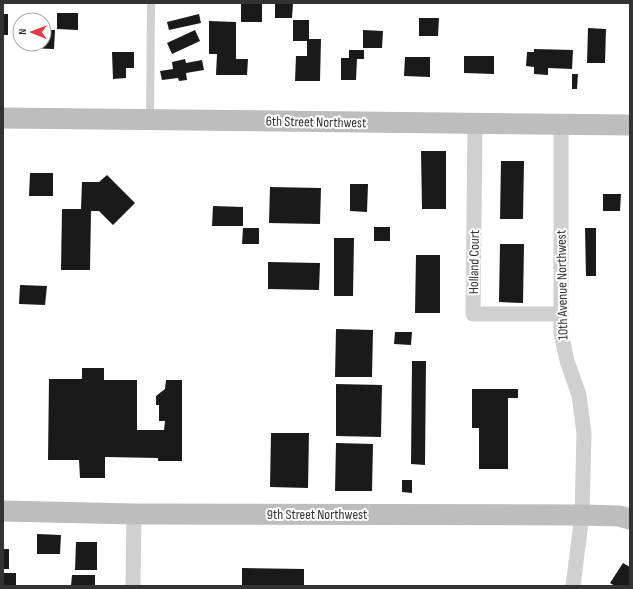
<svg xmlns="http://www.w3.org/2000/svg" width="633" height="589" font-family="'Sofia Sans Condensed',sans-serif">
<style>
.building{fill:#1a1a1a}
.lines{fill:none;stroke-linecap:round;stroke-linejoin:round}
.lane{stroke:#d0d0d0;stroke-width:8}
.street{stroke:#d0d0d0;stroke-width:15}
.secondary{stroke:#bdbdbd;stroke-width:21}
.labels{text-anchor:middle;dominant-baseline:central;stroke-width:4;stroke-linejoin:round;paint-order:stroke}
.street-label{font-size:14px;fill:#333;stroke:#fff}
</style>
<rect width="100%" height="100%" fill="#fff"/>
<path class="building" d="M241,3H262V22H241Z
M275,3H293L292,18H275Z
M57,13H78V30L57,29Z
M3,14H8V35H3Z
M199,14L201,23L169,30L167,22Z
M419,18H439L438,36H419Z
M293,20H309V39H321L320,81H295L296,56H307V41H293Z
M209,21L236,22V59H248L247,75H216L217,54H209Z
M588,28L606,29L605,63H587Z
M44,30H55L54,49L28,48L29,44H44Z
M195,30L200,41L172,54L167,43Z
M363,30L383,31L382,48H363Z
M534,49L573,50L572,69L548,68V75L534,74V67L526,66L527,52H534Z
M349,50H364V59H357L356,80H341V58H349Z
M112,52H134V68H126V78L113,79Z
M464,56H494V74L464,73Z
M405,57H430V77L404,76Z
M185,59L186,63L202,60L204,70L186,73L187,80L179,81L178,78L162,80L160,71L173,69L172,62Z
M572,74H578L577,89H572Z
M421,151H446V209H422Z
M501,161H524L523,219H500Z
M30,173H53V196H29Z
M107,175L135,203L113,225L99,211H91L90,270H61L62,209H81L82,182H99Z
M350,184H368L367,212L350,211Z
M270,187L321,188L320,224L269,223Z
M603,194H621L620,211H603Z
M213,206L243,207V226H212Z
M374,227H390V241H374Z
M243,228H259V244H242Z
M585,228H596V276H586Z
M334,238H354L353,296H334Z
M500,244H524L523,303L499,302Z
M416,255H440V313H415Z
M268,262L320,263L319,290L268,289Z
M20,285L47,286L45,305L19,304Z
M336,329L373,330L372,377H335Z
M395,332H412L411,345L394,344Z
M412,361H426L425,465L411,464Z
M82,368H104V380H137V430H164L165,421H159V405H156V396L165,389L166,380H182V461H158V458L105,457V478H80L79,460H48L49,379H82Z
M336,384L382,385L381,437L336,436Z
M472,389H518V398H508V469H479V428H472Z
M271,433H309L308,488L270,487Z
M336,443L373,444L372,491H335Z
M402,480H412V493L402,492Z
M37,534L61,535L60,554H37Z
M76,542H97V570H75Z
M3,549H9V569H3Z
M623,563L630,567V586H615L610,583Z
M242,568L304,569V586H242Z
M3,573H16V586H3Z
M72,575H95V586H71Z"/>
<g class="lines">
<path class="lane" d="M150,119L151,3"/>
<path class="street" d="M475,124L473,314H561
M561,124V333L567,361L579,395L584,433L582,515L573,586
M133,586L134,514"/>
<path class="secondary" d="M3,118L630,125
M3,511L134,514L582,515L619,516L630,519"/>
</g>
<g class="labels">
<g class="street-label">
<text transform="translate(316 122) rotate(1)">6th Street Northwest</text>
<text transform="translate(474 262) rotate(-89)">Holland Court</text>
<text transform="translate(562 285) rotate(-91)">10th Avenue Northwest</text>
<text x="317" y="514">9th Street Northwest</text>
</g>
</g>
<rect width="633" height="589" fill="none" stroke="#333333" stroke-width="8"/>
<g transform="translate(32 32) rotate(271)"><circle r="19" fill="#ffffff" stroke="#adadad"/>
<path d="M0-3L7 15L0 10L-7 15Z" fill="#e63946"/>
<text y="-6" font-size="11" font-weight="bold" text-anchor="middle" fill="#333333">N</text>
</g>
</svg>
